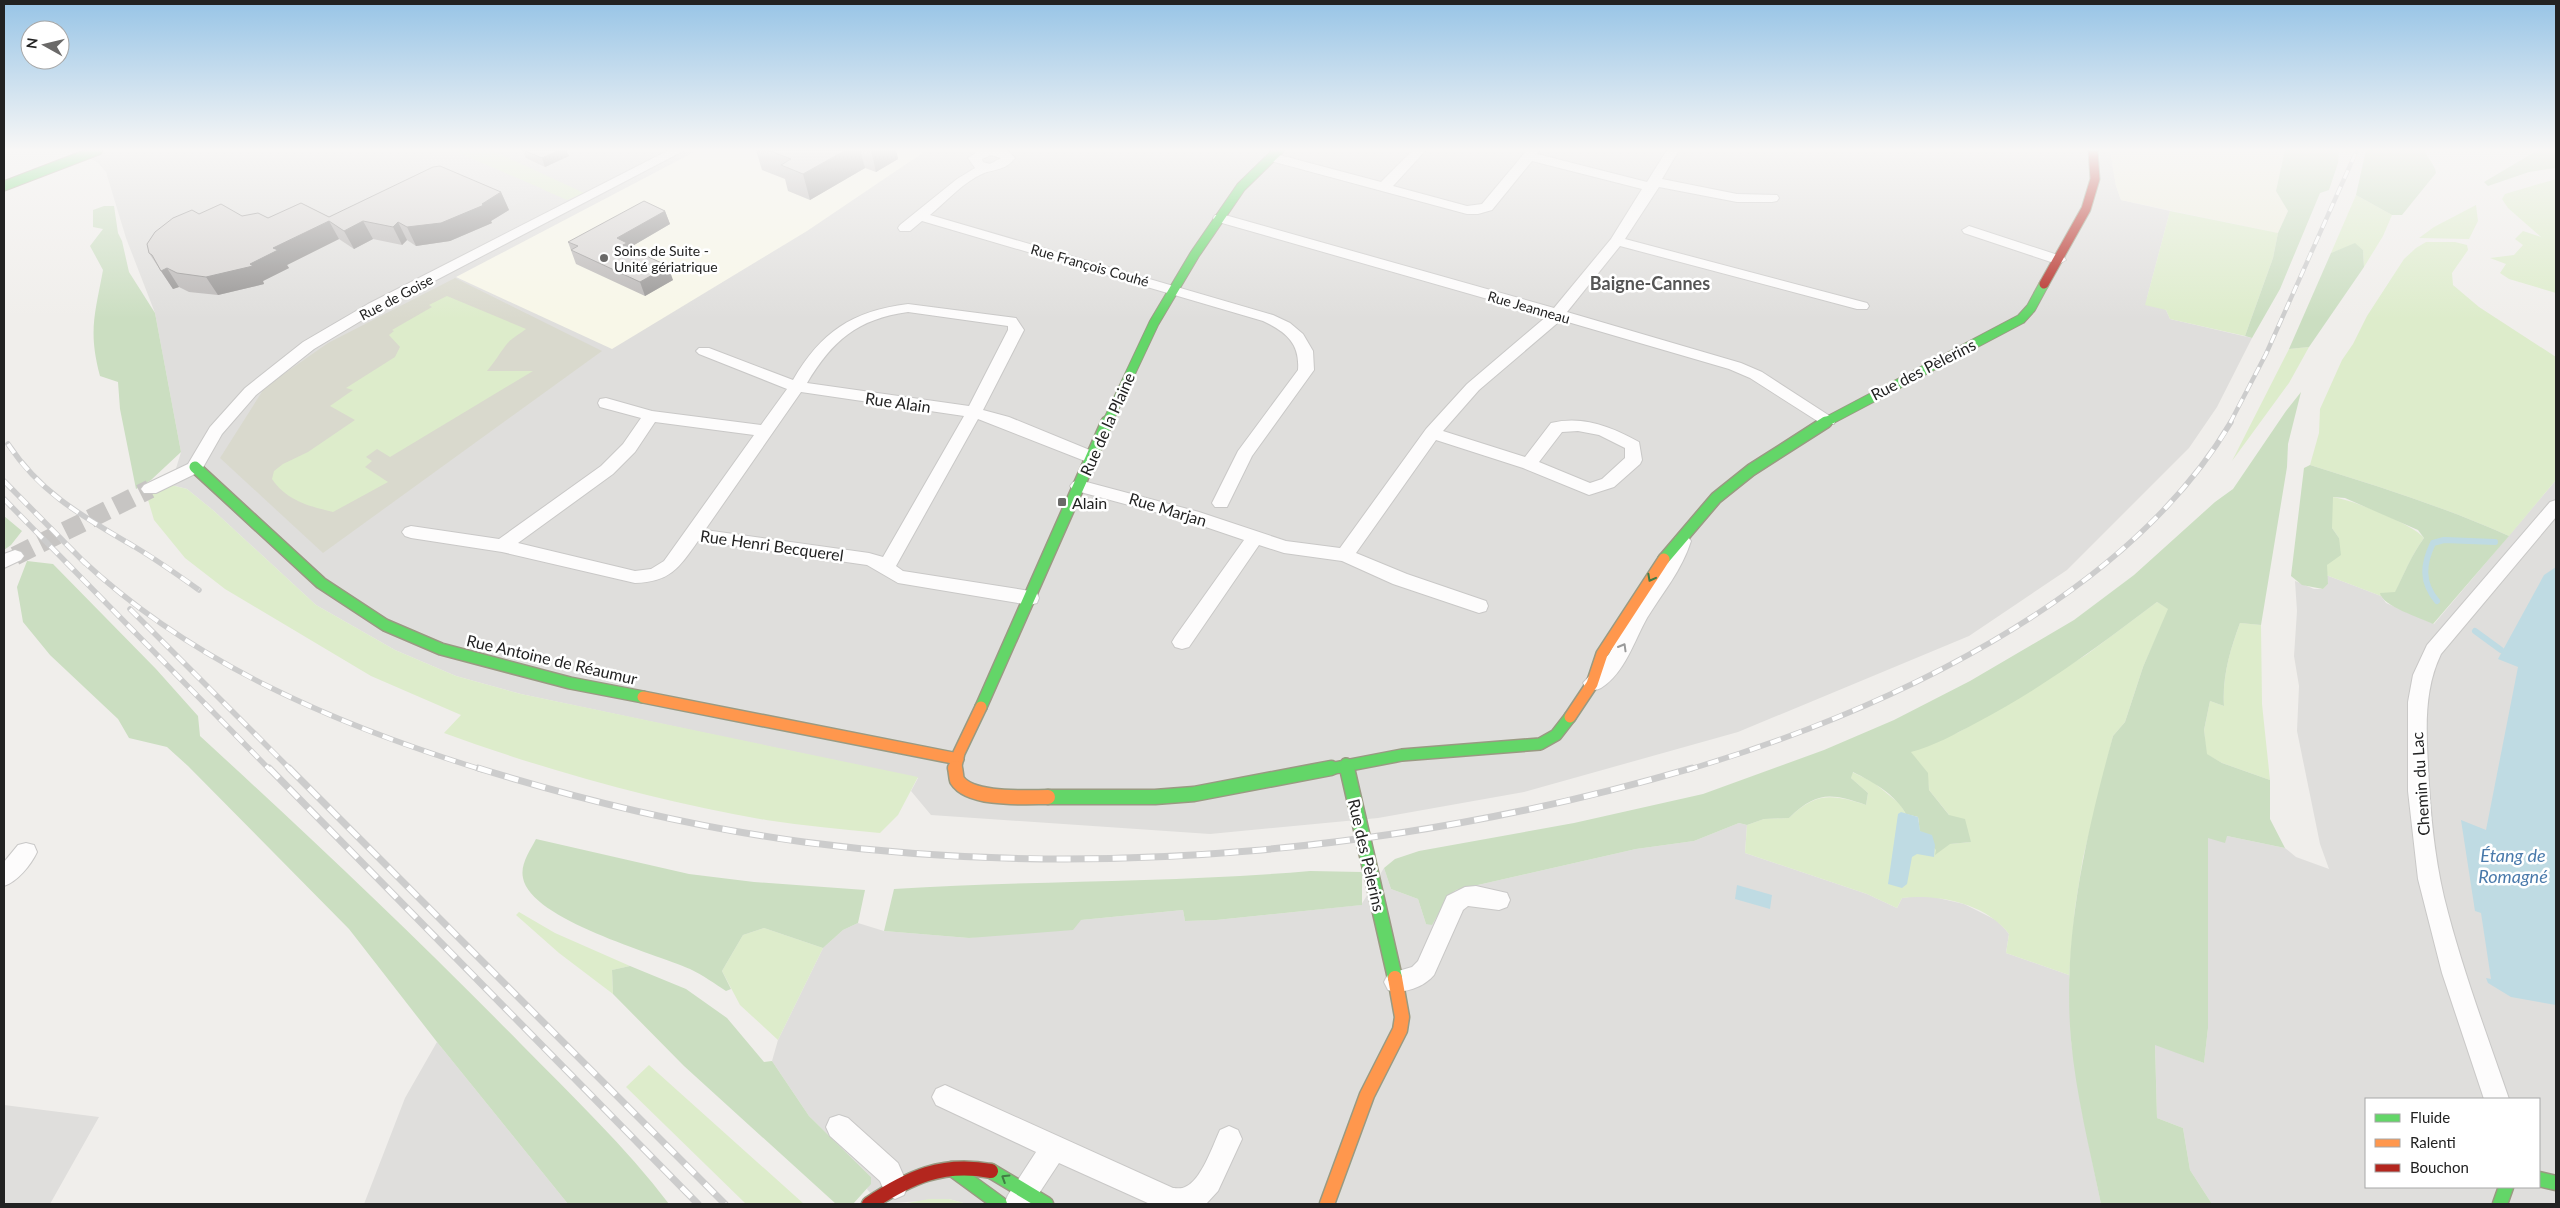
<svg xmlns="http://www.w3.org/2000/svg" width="2560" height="1208" font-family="Lato,sans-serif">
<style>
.residential{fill:#dfdedc;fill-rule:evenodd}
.education{fill:#f8f7e8}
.construction{fill:#d9d9cd}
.farmland{fill:#efefdf}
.grass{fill:#ddeccb}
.forest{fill:#cbdec1}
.parking{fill:#e0dfde}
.water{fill:#bfdbe3}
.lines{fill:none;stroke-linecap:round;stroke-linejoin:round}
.stream{stroke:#bfdbe3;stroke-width:6}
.street-tunnel{stroke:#c7c5c3;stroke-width:19;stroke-dasharray:19 9;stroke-linecap:butt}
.street-casing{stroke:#c9c8c7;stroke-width:2}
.fast-far2-casing{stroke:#999a82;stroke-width:11}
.fast-far1-casing{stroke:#999a82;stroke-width:14}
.fast-casing{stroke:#999a82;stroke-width:17}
.slow-far1-casing{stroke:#999a82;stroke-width:14}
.slow-casing{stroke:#999a82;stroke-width:17}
.jam-far1-casing{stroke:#999a82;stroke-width:11}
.jam-casing{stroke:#999a82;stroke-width:17}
.street{fill:#fdfcfc;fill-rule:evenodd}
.fast-far2{stroke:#63d668;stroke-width:9}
.fast-far1{stroke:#63d668;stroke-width:11}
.fast{stroke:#63d668;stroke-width:14}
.slow-far1{stroke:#ff974d;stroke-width:11}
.slow{stroke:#ff974d;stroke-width:14}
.jam-far1{stroke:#b3261e;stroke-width:9}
.jam{stroke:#b3261e;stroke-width:14}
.rail-far2-casing{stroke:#ccc;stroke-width:4.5}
.rail-far1-casing{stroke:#ccc;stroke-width:5.5}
.rail-casing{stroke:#ccc;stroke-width:7}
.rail-far2{stroke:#fff;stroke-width:3;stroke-dasharray:9;stroke-linecap:butt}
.rail-far1{stroke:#fff;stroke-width:4;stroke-dasharray:11;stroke-linecap:butt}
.rail{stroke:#fff;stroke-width:5;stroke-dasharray:14;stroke-linecap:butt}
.wall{fill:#b9b6b5}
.shaded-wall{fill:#969493}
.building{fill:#d7d4d2;stroke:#969493}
.oneway{stroke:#427c45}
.oneway2{stroke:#9a9a9a}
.poi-dot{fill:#6a6968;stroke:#fff;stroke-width:2}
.labels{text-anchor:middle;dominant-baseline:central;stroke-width:5;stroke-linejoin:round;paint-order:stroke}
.far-poi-label{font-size:14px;fill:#222;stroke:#fff;text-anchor:start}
.far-street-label{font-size:14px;fill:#222;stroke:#fff}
.street-label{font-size:16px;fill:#222;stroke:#fff}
.poi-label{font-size:16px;fill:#222;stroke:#fff;text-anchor:start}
.far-district-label{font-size:18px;font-weight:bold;fill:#555;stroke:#fff}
.water-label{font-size:18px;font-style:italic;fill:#4a7aab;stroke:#fff}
</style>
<rect width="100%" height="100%" fill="#f0eeeb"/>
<path class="residential" d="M108,150H2110L2116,186L2121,200L2170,211L2147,298L2166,310L2170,319L2252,338L2217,407L2189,448L2067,570L1969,636L1738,732L1524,792L1378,818L1210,834L931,815L911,791L918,778L521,694L456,676L395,650L316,605L214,511L187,489L171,485L181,452L155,313L126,238L106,172L98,163L90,158Z
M2556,480V1204H2212L2190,1170L2183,1128L2157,1118L2155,1044L2204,1063L2208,1028V837L2227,836L2285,848L2296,857L2329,869L2320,844L2297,731L2299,686L2294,656L2297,611L2295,581L2314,589H2323L2328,584L2326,575L2381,596L2386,603L2434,624ZM2366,1099H2539V1187H2366Z
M1739,823L1747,825L1745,853L1867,894L1897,908L1902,898L1925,895L1964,904L1996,920L2004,928L2009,934L2006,953L2069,975L2071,1040L2081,1106L2101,1204H967L949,1199L879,1204L867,1189L871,1177L809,1116L772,1061L778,1040L823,948L843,930L858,923L884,931L969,938L1081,920L1183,910L1185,921L1216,920L1361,905L1384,868L1391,889L1418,899L1426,924L1449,895L1456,890L1636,849L1694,841Z
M437,1042L568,1204H364L405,1098Z
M4,1105L99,1117L50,1204H4Z"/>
<path class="education" d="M698,150H927L807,231L612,349L456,277Z"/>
<path class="construction" d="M455,278L602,351L323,553L220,458L265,387L328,343Z"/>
<path class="farmland" d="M2110,150H2285L2276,191L2288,211L2278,233L2121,200L2116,186Z"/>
<path class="grass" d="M451,150H491L584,193L567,200Z
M2556,179V293L2509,279L2500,273L2506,264L2490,258L2514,255L2523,245L2515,239L2523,231L2541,237L2508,208L2502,199L2505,194Z
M2356,195L2392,215L2383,236L2364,267L2363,250L2355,244L2331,253Z
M2476,205L2478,221L2469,239L2419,238L2434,227Z
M2170,211L2278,233L2273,258L2245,336L2170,319L2166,310L2145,305Z
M2426,242H2455L2467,245L2468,250L2452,273L2453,285L2479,307L2556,357V480L2509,536C2445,507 2377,486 2310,465L2319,433L2320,409L2342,360L2353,344L2367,316L2404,259L2416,248Z
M447,296L526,329C520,334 510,339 506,345C499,354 494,363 487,371H533L390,457L377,449L366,457L372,461L365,467L388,482L333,512C309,506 287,501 272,479L274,471L283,464L308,452L355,420L330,406L353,390L346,388L395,357L400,347L389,335L394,331L392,330L432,307L429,305Z
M2309,347L2289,383L2232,461L2289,349Z
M171,485L187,489L214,511L316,605L395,650L456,676L521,694L918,777L898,815L880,833C842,829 804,826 766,820C657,801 548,771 444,733L461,715L371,676L225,589L185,558L154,520L146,493Z
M2332,497C2351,499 2413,524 2424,538C2412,554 2404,574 2395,593H2381V596L2326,575L2327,565L2339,538L2332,528Z
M2157,602L2169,609L2143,667L2125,722L2113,736L2083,858L2075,908L2069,975L2006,953L2009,934C1985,903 1938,894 1902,898L1897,908L1867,894L1745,853L1747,825L1764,819L1789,818C1816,792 1832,794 1866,805L1868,793L1851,778L1852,772L1873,782L1900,804L1906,814L1950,844L1971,842L1929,790L1927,773L1910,752L1959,732L2086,655Z
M2240,623L2261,625L2262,704L2270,780L2222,763L2206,754L2204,730L2210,701L2224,706C2222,677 2230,650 2240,623Z
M519,912L555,933L630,966L612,970L613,994L559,953L516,915Z
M764,928L823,948L778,1040L740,1005L722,971L743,935Z
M649,1065L804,1204H746L626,1087Z
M929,1199H949L967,1204H902Z"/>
<path class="forest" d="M2285,150H2339L2338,163L2329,190L2320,193L2280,289L2252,338L2245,336L2273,258L2278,233L2288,211L2276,191Z
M2366,150H2425C2427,159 2435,164 2436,173L2402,215H2392L2356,195Z
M2538,150H2556V168L2529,172L2488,186L2484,182Z
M104,206H114L118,233L122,241L129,272L155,313L181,452L151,480L136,489L120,409L118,382L100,376C88,331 95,314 103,270L90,246L103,229L93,227V210Z
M2355,243L2363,250L2364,267L2309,347L2289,349L2331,253Z
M2301,392L2288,444L2287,467L2261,625L2240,623C2230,650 2222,677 2224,706L2210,701L2204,730L2207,754L2222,763L2270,780V819L2285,848L2227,836L2225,843L2208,838V1028L2204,1063L2155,1045L2157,1118L2183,1128L2190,1170L2212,1204H2101C2090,1150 2076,1095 2071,1040C2062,937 2086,835 2113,736L2125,722L2143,667L2168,609L2157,602C2099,646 2041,689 1976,723C1955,734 1934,746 1911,752L1928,773L1929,790L1949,815L1965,819L1971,842L1950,844L1935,855L1936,850L1920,831L1918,817L1906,814C1895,794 1873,782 1853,772L1851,778L1868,793L1866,805C1831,793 1817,791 1789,818L1764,819L1747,825L1739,823L1694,841L1636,849L1456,890L1449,895L1432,925L1426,924L1418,899L1391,889L1384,868L1395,859L1419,851L1574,823L1703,794L1824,750L1894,720L1970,681L2074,620L2134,575L2215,502L2233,489L2286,411Z
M2310,465C2377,486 2445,507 2509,536L2433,624C2421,618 2382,606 2380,593L2395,592C2404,574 2412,554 2424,538L2418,530L2345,498L2333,497L2332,528L2339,538L2341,555L2327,565L2328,584L2323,589L2302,585L2291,576L2304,468Z
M4,516L22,531L11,545L4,550Z
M27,561L53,564L156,669L198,716L200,736C309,836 417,938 520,1043C572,1096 625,1146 669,1204H568L437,1042L349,929L188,766L167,747L129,738L118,719L50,655L23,622L17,587Z
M536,839L689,874L754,882L865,890L858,923L843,930L823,948L764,928L743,935L722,971L731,989L726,991C715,984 703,975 690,969C654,953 531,920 523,878C520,864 530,851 536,839Z
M1310,871L1362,872V905L1216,920L1185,921L1183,910L1081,920L1073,930L969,938L884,931L894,889C1033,880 1172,883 1310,871Z
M630,966L686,989L727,1018L764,1062L772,1061L809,1116L871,1177V1184L853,1204H836L684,1066L613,994L612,970Z"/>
<path class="parking" d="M443,150H452L545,190L513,206L414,163Z"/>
<path class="water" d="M2556,567V1005L2511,997L2488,983L2486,978L2491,979L2481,913L2475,911L2461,820L2486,830L2518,667L2498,659L2544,575Z
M1901,812L1918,817L1920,831L1932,835L1935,845L1934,857L1917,854L1912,857L1907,884L1902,888L1888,884L1898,814Z
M1737,885L1772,895L1770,909L1735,899Z"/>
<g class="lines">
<path class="stream" d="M2437,601C2421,582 2423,564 2433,543L2444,540L2495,542
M2475,631L2501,650"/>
<path class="street-tunnel" d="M15,556L150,489"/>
<defs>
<path id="street" d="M669,150H685L379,310L314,349L256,395L222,434L201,471L156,493H144L141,489L144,485L188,464L210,427L245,388L303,342L368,304Z
M980,150H1007L1015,158C1006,170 996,169 984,173C963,182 947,201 930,215L1273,315L1290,323L1303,334L1313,351L1314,370L1252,456L1227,507H1215L1212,503L1238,451L1298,370C1300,343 1286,332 1263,321L922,221L910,231H900L898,228L900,225L957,179L975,168L968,158ZM991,155L1001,158L990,164L983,162L982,159Z
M1413,150H1426L1393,186L1467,206L1482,204L1527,150H1540L1537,154L1647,182L1667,150H1679L1662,179L1737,194L1777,195L1779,198L1777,201L1772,202H1737L1659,187L1625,239L1867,303L1869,306L1867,309H1857L1620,246L1567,312L1741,363L1762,372L1836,420L1834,424H1822L1750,378L1729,369L1561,320L1479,390L1443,431L1525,457L1551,423C1583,415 1612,427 1639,442L1642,460L1640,464L1614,487L1589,495L1523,468L1436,440L1356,553L1407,574L1486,601L1488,606L1486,611L1479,613L1393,584L1342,561L1284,553L1259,545L1189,647L1182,649L1175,647L1172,642L1175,637L1244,540L1188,521L1073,490L1070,486L1073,482L1079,480L1199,512L1286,541L1340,548L1426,429L1467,384L1547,316L1215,221L1213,218L1215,215H1225L1554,308L1611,239L1642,189L1532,161L1492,210L1478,214H1467L1267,160L1265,157L1272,153L1381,182ZM1578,431L1599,435L1625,448V458L1602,479L1590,483L1539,462L1562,432Z
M1969,226L2064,257L2066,260L2059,264L2054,263L1964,233L1962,230Z
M908,304L1016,318L1024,330L983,410L1009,417L1097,453L1099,457L1097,461H1085L978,419L896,566L903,571L1030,591L1037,593L1039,598L1037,603L1030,605L898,583L867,565L698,541C679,568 670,582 635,583L502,552L411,538L405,536L402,532L405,528L411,526L499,539L601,466L623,444L641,418L600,407L598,403L600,399L606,398L652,411L761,425L787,389L699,354L696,351L699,348H709L793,380C821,332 852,311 908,304ZM908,312L1008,326V330L969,406L807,383C832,341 857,319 908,312ZM801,392L964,416L883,557L869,553L705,530ZM655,422L754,435L664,561L651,569L635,571L518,543L613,474L635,452Z
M2556,500V517L2441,654C2424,689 2426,728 2428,766C2430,810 2434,854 2444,897C2461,966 2486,1032 2509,1099H2484L2442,973L2418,879L2408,791V702L2413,675L2427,645L2550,502Z
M1682,535L1688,537L1691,541C1682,570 1663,592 1647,618C1634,641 1625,673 1601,688C1595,691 1592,690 1586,688L1583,683L1609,654L1633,609L1662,567L1676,537Z
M15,550L21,552L24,556L21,560L4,568V554Z
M26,843L34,845L37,852C31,865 17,882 4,886V862L18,845Z
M1476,886L1507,893L1510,900L1507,907L1499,910L1468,906L1463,910L1434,975C1424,987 1403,995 1388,990L1384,982L1388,974L1412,967L1418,961L1447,896L1465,887Z
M945,1085L1173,1188C1176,1188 1182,1189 1185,1187C1201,1181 1213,1145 1220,1130L1229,1126L1238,1130L1242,1139L1218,1191L1206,1204H1150L1059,1163L1032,1204H1004L1008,1195L1036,1152L936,1105L932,1097L936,1089Z
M839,1115L848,1118L898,1163L908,1186L904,1195L895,1199L886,1195L880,1181L830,1136L826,1127L830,1118Z"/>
<path id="fast-far2" d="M4,186L98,150
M1107,423L1154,323L1195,254L1241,187L1279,150
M1824,423L2021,319L2031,308L2044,284"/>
<path id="fast-far1" d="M195,467L321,583L385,625L441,649L570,683L643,697
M1664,559L1716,498L1751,470L1826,422
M981,707L1107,422
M1346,764L1347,770
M1324,770L1402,755L1540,744L1556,735L1570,717"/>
<path id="fast" d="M1347,768L1395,978
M1048,797H1155L1194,794L1331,768
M952,1169L1000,1204
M991,1171L1046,1204
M2539,1179L2556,1183
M2500,1204L2506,1187"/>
<path id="slow-far1" d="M643,697L958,759
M1570,717L1592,684L1602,654L1664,559
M955,770L959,753L981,707"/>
<path id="slow" d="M955,768C956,772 956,777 957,780C970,801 1026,797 1048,797
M1327,1204L1367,1095L1400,1030L1402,1017L1395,978"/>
<path id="jam-far1" d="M2044,284L2086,209L2095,179L2093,150"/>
<path id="jam" d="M869,1204C910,1177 942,1162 991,1171"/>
</defs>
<use href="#street" class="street-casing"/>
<use href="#fast-far2" class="fast-far2-casing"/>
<use href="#fast-far1" class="fast-far1-casing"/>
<use href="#fast" class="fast-casing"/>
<use href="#slow-far1" class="slow-far1-casing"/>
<use href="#slow" class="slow-casing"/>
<use href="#jam-far1" class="jam-far1-casing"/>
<use href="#jam" class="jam-casing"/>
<use href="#street" class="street"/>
<use href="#fast-far2" class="fast-far2"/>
<use href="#fast-far1" class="fast-far1"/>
<use href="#fast" class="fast"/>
<use href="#slow-far1" class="slow-far1"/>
<use href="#slow" class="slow"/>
<use href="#jam-far1" class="jam-far1"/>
<use href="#jam" class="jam"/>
<defs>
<path id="rail-far2" d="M2230,423L2266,354L2357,150"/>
<path id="rail-far1" d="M8,444C42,495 84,517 135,547C157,560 178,575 199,590
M4,481L85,563
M4,499L270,770
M81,559C193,664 337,725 483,770
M130,609L291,770
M1687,770C1880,713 2125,601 2231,422"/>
<path id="rail" d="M269,768L698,1204
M289,768L725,1204
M478,768C585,801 693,827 804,842C1097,881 1409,851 1692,768"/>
</defs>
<use href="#rail-far2" class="rail-far2-casing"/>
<use href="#rail-far1" class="rail-far1-casing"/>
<use href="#rail" class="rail-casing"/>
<use href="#rail-far2" class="rail-far2"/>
<use href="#rail-far1" class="rail-far1"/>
<use href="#rail" class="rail"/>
</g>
<path class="wall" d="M522,150H566L569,156L545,167L526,158Z
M756,150H896L898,159L876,172L865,168L810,200L788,191L785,179L762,170Z
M501,192L509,210L491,221L492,223L450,241L416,246L407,240L402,245L373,239L354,249L339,239L287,265L289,268L263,281L264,284L218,295L189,292L179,287L173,289L149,253L199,214L242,216L268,218L329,217Z
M665,211L670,224L629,248L673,280L645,296L576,264L568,242Z"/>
<path class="shaded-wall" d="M559,150H566L569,156L545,167L542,158Z
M846,150H860L865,168L810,200L803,174Z
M871,150H896L898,159L876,172Z
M501,192L509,210L491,221L492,223L450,241L416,246L407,227L482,204Z
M665,211L670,224L629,248L628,259L617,238Z
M329,221L339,239L287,265L289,268L263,281L264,284L218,295L206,277L250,264L273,248Z
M363,221L373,239L354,249L344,231Z
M398,222L407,240L402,245L393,227Z
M668,266L673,280L645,296L640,282Z
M167,268L179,287L173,289L161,271Z"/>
<path class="building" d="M523,150H559L542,158Z
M768,150H846L803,174L781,165L791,159Z
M440,166L501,192L482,204L484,205L441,223L407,227L398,222L393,227L363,221L344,231L329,221L273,248L278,250L250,264L253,266L206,277L177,273L167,268L161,271L152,255L149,253L147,244L155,232L173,218L192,210L199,214L221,204L242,216L258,213L268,218L301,203L329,217L433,167Z
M644,201L665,211L617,238L627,243L623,245L668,266L640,282L571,250L578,246L568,242Z"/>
<defs><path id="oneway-chevron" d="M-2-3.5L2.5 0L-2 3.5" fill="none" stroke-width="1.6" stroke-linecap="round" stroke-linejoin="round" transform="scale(1.25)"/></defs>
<g class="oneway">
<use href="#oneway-chevron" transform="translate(1651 578) rotate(118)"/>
<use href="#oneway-chevron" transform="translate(1005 1178) rotate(-148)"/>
</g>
<use class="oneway2" href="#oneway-chevron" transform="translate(1623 647) rotate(-60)"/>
<linearGradient id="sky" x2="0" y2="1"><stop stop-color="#97c4e6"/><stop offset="0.47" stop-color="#f8f7f6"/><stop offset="1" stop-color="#f8f7f6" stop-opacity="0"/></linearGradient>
<rect width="2560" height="319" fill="url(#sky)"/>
<g class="poi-dot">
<circle cx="604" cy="258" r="5"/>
<rect x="1057" y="497" width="10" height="10" rx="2.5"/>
</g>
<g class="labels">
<g class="far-poi-label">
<text x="614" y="250">Soins de Suite -<tspan x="614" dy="16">Unité gériatrique</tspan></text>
</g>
<g class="far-street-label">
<text transform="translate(1090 265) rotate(16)">Rue François Couhé</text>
<text transform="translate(396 297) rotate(-28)">Rue de Goise</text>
<text transform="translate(1529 307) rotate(16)">Rue Jeanneau</text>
</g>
<g class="street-label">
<text transform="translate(1923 369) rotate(-27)">Rue des Pèlerins</text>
<text transform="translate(898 402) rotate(8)">Rue Alain</text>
<text transform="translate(1107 424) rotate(-66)">Rue de la Plaine</text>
<text transform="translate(1168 509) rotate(17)">Rue Marjan</text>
<text transform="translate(772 545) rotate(8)">Rue Henri Becquerel</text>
<text transform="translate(552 659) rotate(13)">Rue Antoine de Réaumur</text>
<text transform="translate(2420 784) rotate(-94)">Chemin du Lac</text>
<text transform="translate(1367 855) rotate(77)">Rue des Pèlerins</text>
</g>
<g class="poi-label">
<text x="1072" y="502">Alain</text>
</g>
<g class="far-district-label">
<text x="1650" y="283">Baigne-Cannes</text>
</g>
<g class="water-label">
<text x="2513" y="855">Étang de<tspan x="2513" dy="21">Romagné</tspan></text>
</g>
</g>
<rect width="2560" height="1208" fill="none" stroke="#222222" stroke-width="10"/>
<rect x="2365" y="1098" width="175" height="90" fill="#ffffff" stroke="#a7a7a7"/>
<rect x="2375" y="1114" width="25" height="8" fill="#63d668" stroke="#a7a7a7"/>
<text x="2410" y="1123" font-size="15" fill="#222222">Fluide</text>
<rect x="2375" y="1139" width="25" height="8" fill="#ff974d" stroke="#a7a7a7"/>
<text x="2410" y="1148" font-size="15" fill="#222222">Ralenti</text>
<rect x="2375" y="1164" width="25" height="8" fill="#b3261e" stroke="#a7a7a7"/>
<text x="2410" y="1173" font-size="15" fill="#222222">Bouchon</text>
<g transform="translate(45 45) rotate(278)"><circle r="24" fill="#ffffff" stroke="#a7a7a7"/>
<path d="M0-4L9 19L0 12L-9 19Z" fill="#6a6968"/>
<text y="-8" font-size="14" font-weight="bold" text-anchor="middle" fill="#222222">N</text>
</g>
</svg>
